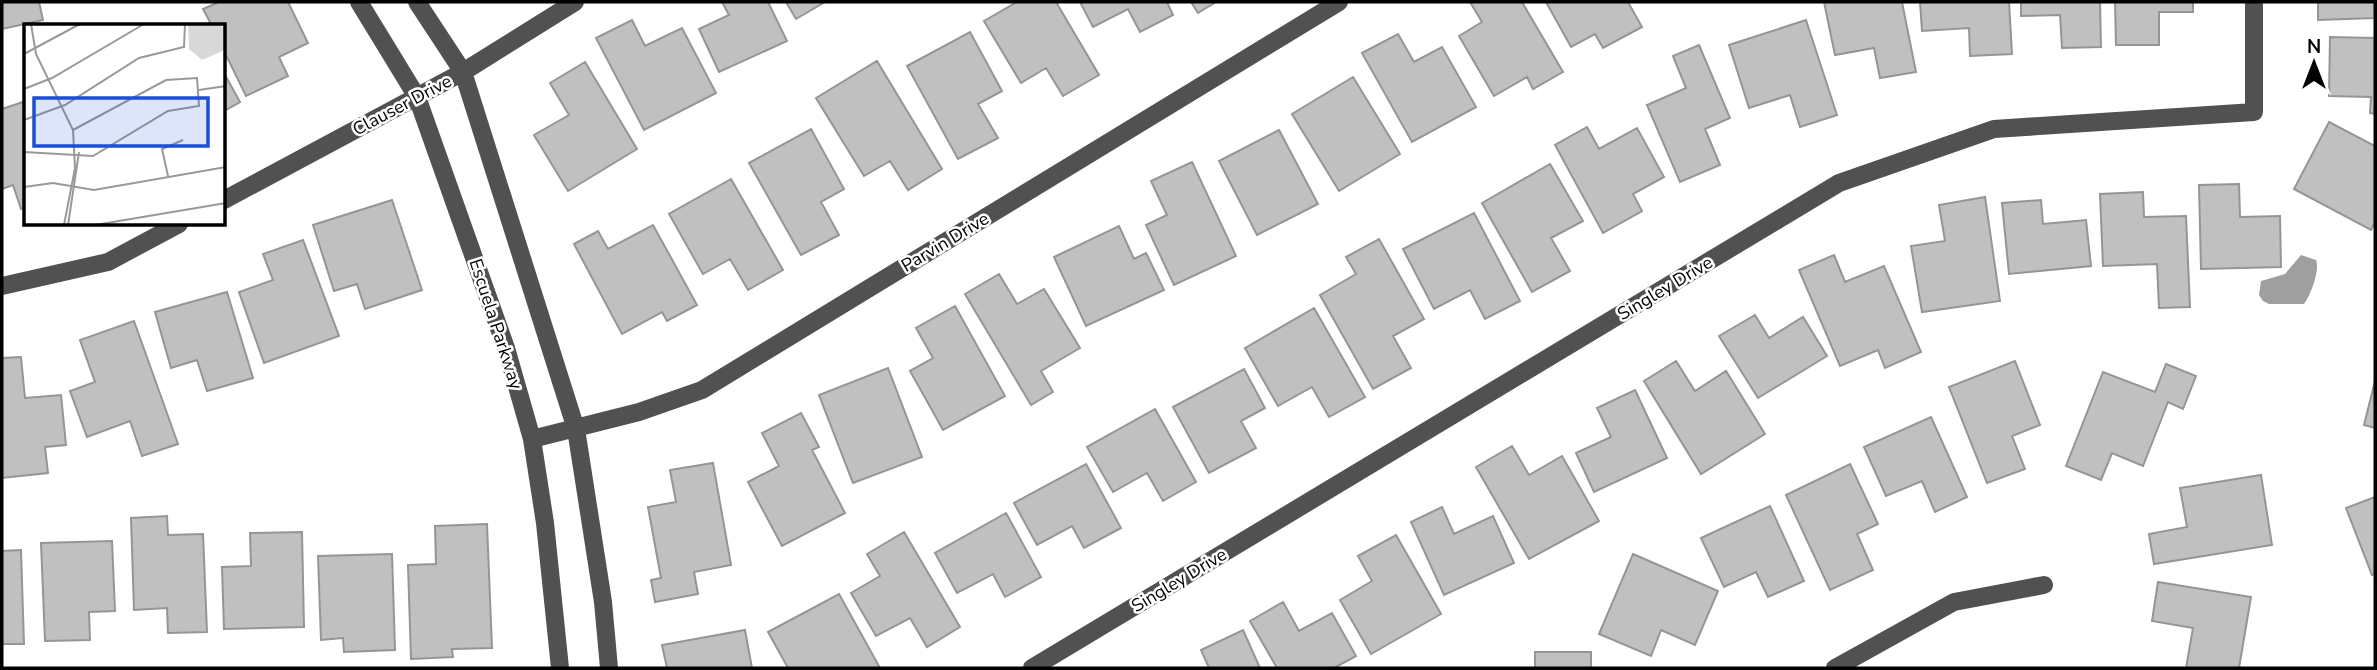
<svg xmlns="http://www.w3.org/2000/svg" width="2377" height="670" font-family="'Nunito Sans',sans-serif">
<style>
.water{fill:#9f9f9f}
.building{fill:#c0c0c0;stroke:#959595;stroke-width:2}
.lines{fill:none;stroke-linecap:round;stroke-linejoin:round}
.minor{stroke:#515151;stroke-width:18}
.labels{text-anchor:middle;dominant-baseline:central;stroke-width:5;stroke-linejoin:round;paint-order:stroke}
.street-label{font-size:18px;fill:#000;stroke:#fff}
.inset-road{fill:none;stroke:#999;stroke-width:2}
.view{fill:#1d4ed8;fill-opacity:0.15;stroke:#1d4ed8;stroke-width:3.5}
.inset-edge{fill:none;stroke:#000;stroke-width:3.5}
</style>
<rect width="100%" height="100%" fill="#fff"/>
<path class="water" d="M2301,255L2316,260C2320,270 2311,295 2304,304H2269L2263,301L2259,295L2261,281L2285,274Z"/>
<path class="building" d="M2,2H39L43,20L2,29Z
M219,2H288L308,43L279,57L288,76L246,96L224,51V26H212L203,9Z
M722,2H768L787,41L719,72L699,29L729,15Z
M786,2H825L796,19Z
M1017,2H1056L1099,75L1063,96L1046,68L1021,83L984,21Z
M1080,2H1167L1173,15L1140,32L1128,9L1093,27Z
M1191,2H1216L1198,13Z
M1470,2H1522L1563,72L1533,89L1527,77L1494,96L1459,36L1482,22Z
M1546,2H1628L1642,27L1603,48L1595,34L1571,47Z
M1824,2H1902L1916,72L1880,78L1874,48L1835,55Z
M1920,2H2009L2012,54L1970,56L1969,28L1922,31Z
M2021,2H2100L2101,47L2062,48L2060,15L2021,16Z
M2115,2H2193V12H2159V45H2116Z
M2318,2H2375V18L2318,20Z
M632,20L645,46L682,28L716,93L644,130L596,38Z
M1806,20L1837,115L1800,127L1790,95L1749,108L1729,45Z
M970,32L1002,91L978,104L998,138L958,159L907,66Z
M1398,34L1414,62L1442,47L1476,107L1412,142L1362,53Z
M2330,37L2375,38V114L2370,113L2371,97L2329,96Z
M1699,45L1730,118L1705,129L1720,165L1680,182L1647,105L1686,88L1673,56Z
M877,61L942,169L908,190L890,161L864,176L816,98Z
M585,62L637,149L568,191L534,135L569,115L550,83Z
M224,73L240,102L224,111Z
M1353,77L1400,154L1339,191L1292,114Z
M26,101V207L21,209L13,185L2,189V109Z
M2329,122L2375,146V222L2371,230L2294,189Z
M1587,127L1599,149L1637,128L1664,177L1633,194L1642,211L1603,233L1555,145Z
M811,129L844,189L821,202L839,235L801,255L749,163Z
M1279,130L1318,204L1257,235L1219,161Z
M1192,162L1236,256L1174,285L1146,225L1167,215L1151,181Z
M1550,164L1583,221L1551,238L1570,271L1532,292L1482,203Z
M731,179L783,270L748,290L730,259L703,274L669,214Z
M2239,184L2240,217L2280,216L2281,267L2201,269L2199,185Z
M2143,192L2144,217L2186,216L2190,307L2159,308L2157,264L2103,266L2100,194Z
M1985,197L2000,301L1922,312L1911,246L1945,241L1939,205Z
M392,200L422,290L365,309L357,284L334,291L313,225Z
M2041,200L2043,224L2086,220L2091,266L2009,274L2002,203Z
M1474,213L1520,301L1485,319L1470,290L1434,309L1403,249Z
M653,225L697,305L667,321L662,312L622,334L574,244L598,231L608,249Z
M1119,226L1134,259L1146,253L1164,290L1086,326L1054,257Z
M1379,239L1424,319L1393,336L1411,368L1373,389L1320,295L1356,274L1346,257Z
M303,240L339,336L264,363L239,292L273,280L263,254Z
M1834,255L1845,282L1884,266L1921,352L1885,368L1878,350L1840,366L1799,270Z
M999,274L1017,304L1044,289L1080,348L1041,371L1053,392L1031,405L965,294Z
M227,292L253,378L207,391L197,360L171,368L155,312Z
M955,306L1005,396L943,430L910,371L933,358L916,328Z
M1314,308L1365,397L1329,417L1312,387L1278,406L1245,348Z
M1755,315L1769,338L1803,317L1827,356L1758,398L1719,336Z
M134,321L178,444L142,456L130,421L87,437L70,391L95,382L80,340Z
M21,357L25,398L61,395L66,445L45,447L48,473L2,478V358Z
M1676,361L1695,391L1726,371L1765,434L1701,474L1644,381Z
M2015,361L2040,425L2012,436L2025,469L1987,483L1949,387Z
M2166,364L2196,376L2183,409L2168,402L2143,466L2112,453L2101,480L2066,466L2103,372L2155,392Z
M888,368L922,457L853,483L819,395Z
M1244,369L1265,408L1241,421L1256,448L1209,473L1173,407Z
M2375,381V428L2364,425Z
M1635,390L1667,458L1594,492L1576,453L1611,437L1597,408Z
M1155,409L1196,482L1163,501L1147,473L1113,492L1087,447Z
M801,413L819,447L812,450L845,513L782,546L748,482L779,466L762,433Z
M1931,417L1967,497L1935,512L1922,481L1886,496L1864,447Z
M1512,446L1529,475L1562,456L1599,521L1529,559L1476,467Z
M713,463L731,565L694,572L698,594L655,602L651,580L661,578L648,507L676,502L670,470Z
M1086,464L1121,528L1084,548L1072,526L1037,545L1014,503Z
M1850,464L1878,524L1857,534L1873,570L1830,590L1786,495Z
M2261,475L2272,545L2154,564L2149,534L2187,527L2180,488Z
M2375,497V574L2372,575L2346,508Z
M1770,506L1804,581L1768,597L1756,572L1724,587L1701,538Z
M1442,507L1454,534L1493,516L1514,563L1444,595L1411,522Z
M1006,513L1041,577L1005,597L993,574L957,593L935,553Z
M167,516L168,535L203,534L207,632L168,633L167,608L134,610L131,518Z
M487,524L492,648L452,649L453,657L411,659L408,565L436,564L435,526Z
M302,532L304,627L224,629L222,567L251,566L250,533Z
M904,532L960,627L927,647L910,618L876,636L851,593L880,576L867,554Z
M1396,535L1441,614L1371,654L1340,600L1372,581L1358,556Z
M112,541L115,611L89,612L90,640L45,641L41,543Z
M21,550L24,644H2V551Z
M392,554L395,650L344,652L343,638L321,640L318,556Z
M1633,554L1718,591L1695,645L1661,630L1651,656L1599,634Z
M2158,582L2251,597L2239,668H2186L2193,628L2152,621Z
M839,594L880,668H788L768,632Z
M1283,602L1299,631L1332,613L1356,656L1334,668H1277L1250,621Z
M745,630L752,668H667L662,645Z
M1243,630L1260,668H1209L1201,650Z
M1535,652H1591V668H1535Z"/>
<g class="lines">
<path class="minor" d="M359,2L417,97L506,348L532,439L545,523L560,668
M417,2L463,72L576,429L603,602L609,668
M224,200L463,72L575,2
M2,286L108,262L179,224
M532,439L639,412L702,390L1339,2
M1032,668L1839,183L1994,129L2254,112V2
M1835,668L1954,602L2044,585"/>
</g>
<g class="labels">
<g class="street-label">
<text transform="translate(402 105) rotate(-28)">Clauser Drive</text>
<text transform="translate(945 242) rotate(-31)">Parvin Drive</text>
<text transform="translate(1665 288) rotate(-31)">Singley Drive</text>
<text transform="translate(496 324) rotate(72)">Escuela Parkway</text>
<text transform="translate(1179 580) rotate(-31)">Singley Drive</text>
</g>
</g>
<g transform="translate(24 24)">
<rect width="201" height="201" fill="#fff"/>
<path d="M164,0H196L201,6V26L178,36L165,25Z" fill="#d8d8d8"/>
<path class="inset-road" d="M7,0L12,30L49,106L51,144L40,201M0,30L56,0M0,65L28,54L120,0M175,66L202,62M0,96L41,81L115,34L160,23L161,0M0,128L69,132L144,87L175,82L173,54L142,56L49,106M144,152L138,125L159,116M0,163L29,159L70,166L202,143M44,201L55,128M71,201L202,179"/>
<path class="view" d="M10,74H184V122H10Z"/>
<rect width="201" height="201" class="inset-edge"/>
</g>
<rect width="2377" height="670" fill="none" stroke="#000000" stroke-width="7"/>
<g transform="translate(2314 63)" stroke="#ffffff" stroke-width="5" paint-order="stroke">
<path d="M0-5L12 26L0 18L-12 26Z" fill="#000000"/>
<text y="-10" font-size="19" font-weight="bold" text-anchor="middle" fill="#000000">N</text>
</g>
</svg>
